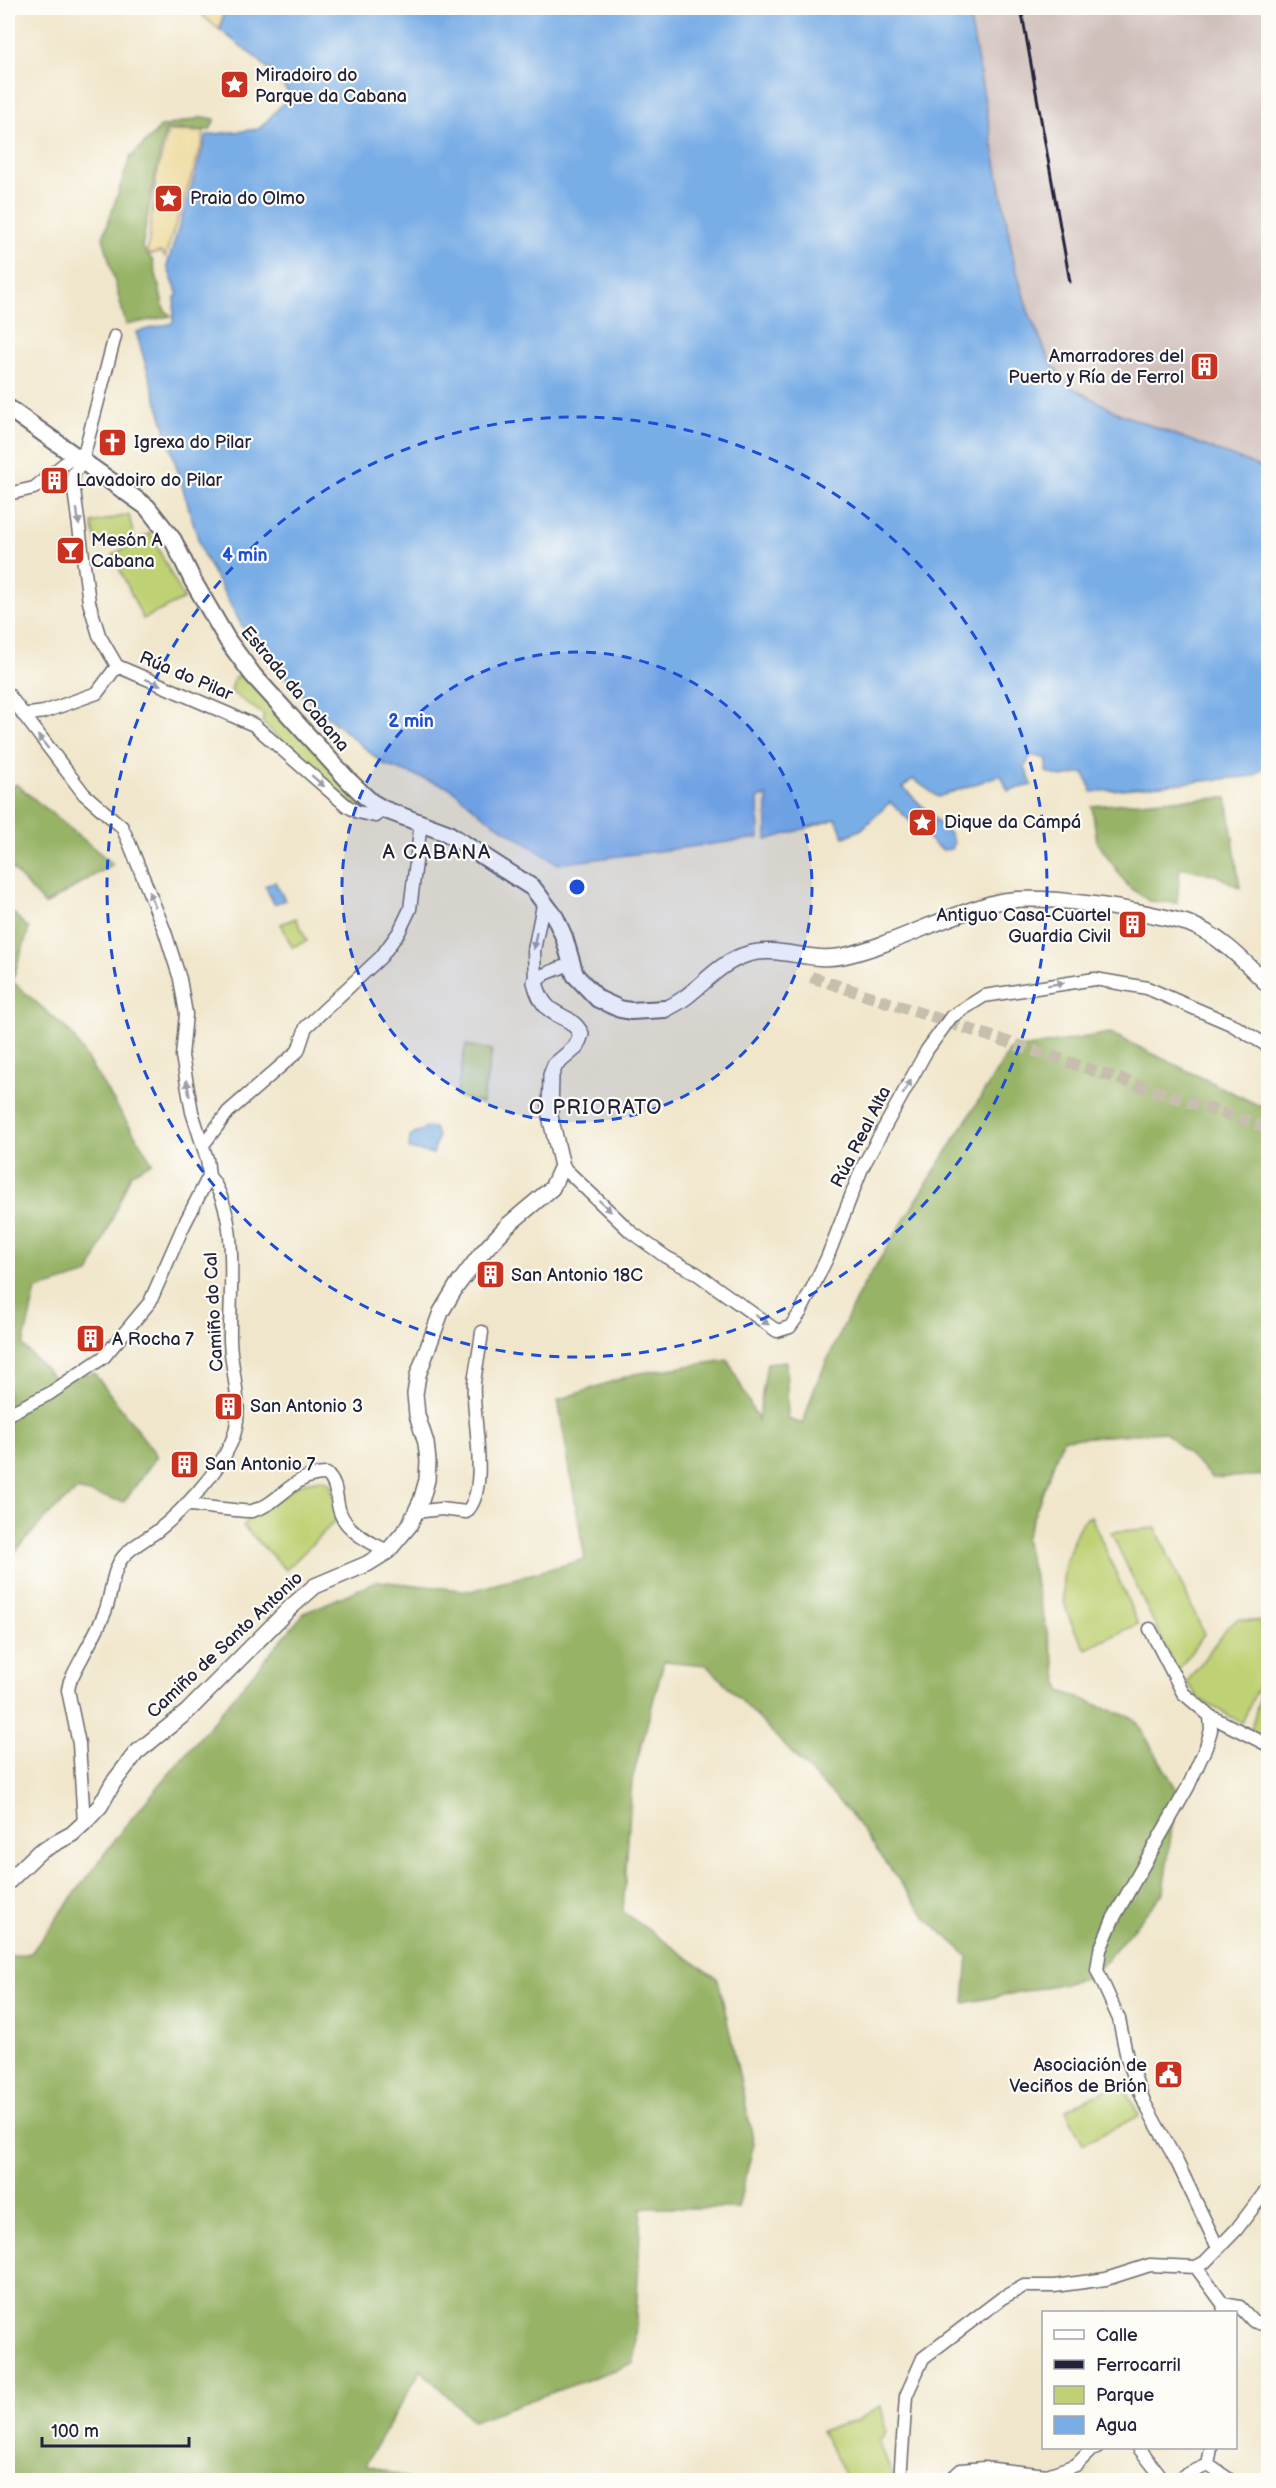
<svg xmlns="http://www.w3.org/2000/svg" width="1276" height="2488" font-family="'Balsamiq Sans',sans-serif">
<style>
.industrial{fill:#d0c0bc}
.green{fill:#bfd174;stroke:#707a58;stroke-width:1.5}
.forest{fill:#97b366;stroke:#5c6a50;stroke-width:1.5}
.sand{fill:#eeda9e;stroke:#887e6c;stroke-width:1.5}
.water{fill:#79ade6;stroke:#4e6890;stroke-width:1.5}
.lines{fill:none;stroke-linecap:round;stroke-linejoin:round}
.minor-tunnel{stroke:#c7bfae;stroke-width:12;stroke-dasharray:12 6;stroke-linecap:butt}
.minor-casing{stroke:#6a676d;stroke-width:15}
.tertiary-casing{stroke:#6a676d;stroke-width:18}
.secondary-casing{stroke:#6a676d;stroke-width:20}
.minor{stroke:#fff;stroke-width:12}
.tertiary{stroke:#fff;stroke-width:15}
.secondary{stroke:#fff;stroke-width:16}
.rail{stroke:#22223b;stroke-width:3}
.oneway{fill:#9c9ca7}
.ring{fill:none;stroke:#1d4ed8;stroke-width:3;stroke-dasharray:10 8}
.labels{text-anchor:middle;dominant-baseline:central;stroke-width:4.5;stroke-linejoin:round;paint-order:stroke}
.poi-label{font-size:18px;fill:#22223b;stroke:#fdfcf7;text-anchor:start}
.street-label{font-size:18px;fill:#22223b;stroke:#fdfcf7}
.neighbourhood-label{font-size:20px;letter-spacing:1.5px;fill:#22223b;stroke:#fdfcf7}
.centre{fill:#1d4ed8;stroke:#fdfcf7;stroke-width:3}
.ring-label{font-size:18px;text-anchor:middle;font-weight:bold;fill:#1d4ed8;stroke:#fdfcf7;stroke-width:4.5;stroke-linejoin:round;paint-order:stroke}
</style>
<rect width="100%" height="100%" fill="#fdfcf7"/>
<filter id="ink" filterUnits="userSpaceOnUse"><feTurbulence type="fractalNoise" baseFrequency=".0167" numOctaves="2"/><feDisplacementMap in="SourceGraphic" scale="12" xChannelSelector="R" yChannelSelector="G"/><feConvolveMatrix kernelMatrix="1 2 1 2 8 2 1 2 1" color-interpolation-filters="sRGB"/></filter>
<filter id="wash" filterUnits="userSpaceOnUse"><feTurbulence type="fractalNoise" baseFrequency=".008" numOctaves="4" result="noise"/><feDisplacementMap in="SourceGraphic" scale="24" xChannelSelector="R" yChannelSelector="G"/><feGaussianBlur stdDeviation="1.35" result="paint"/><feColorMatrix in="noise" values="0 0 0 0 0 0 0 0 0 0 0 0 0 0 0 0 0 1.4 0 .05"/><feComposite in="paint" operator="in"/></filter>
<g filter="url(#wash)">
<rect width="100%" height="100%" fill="#f0e6cb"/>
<path class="industrial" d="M968,8H1268V470L1117,413L1071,387L1050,361L1028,311L1014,262Z"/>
<path class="green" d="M129,515L134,539L97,546L92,523Z
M150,533L184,599L143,619L113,555Z
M246,673L371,807L358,808L324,781L262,722L264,715L231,692L234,678Z
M296,918L307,941L292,947L281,924Z
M466,1045L492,1050L482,1103L456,1097Z
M322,1479L331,1483L337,1519L286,1570L243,1526C261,1503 293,1482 322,1479Z
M1091,1516L1138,1624L1086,1649C1063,1613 1055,1588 1071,1547C1076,1533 1078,1523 1091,1516Z
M1156,1528L1204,1634L1177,1672L1111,1532Z
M1238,1619L1260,1622L1266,1654L1260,1682L1242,1723L1199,1699L1187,1682L1228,1626Z
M1268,1666V1739L1251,1729Z
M1122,2082L1139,2116L1083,2144L1066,2110Z
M881,2406L886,2431L879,2442L892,2474L891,2480H845L843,2470L821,2431L858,2420Z"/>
<path class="forest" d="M204,117L215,119L210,130H166C155,169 149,208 142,247L153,261L164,309L171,316L126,325L103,237L130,158L161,127Z
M16,784L113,864L45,905L8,864V789Z
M1227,798L1240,888L1216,875L1180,867L1177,903L1149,901L1128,886L1097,842L1092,806L1164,800Z
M8,908L29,929L12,981L70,1032L152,1162L131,1174L89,1274L36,1290L23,1346L54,1378L94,1373L157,1456L124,1502L77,1490L45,1518L8,1560Z
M1110,1033L1268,1110V1475L1212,1478L1165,1432L1063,1439L1025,1539L1061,1691L1135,1719L1177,1790L1163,1893L1091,1978L964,2003L968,1956L927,1919L849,1812L707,1665L664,1661L632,1780L623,1912L718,1979L754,2143L738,2208H641L634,2363L473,2421L421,2370L365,2465L414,2480H8V2107L15,2103L8,2086V1957L31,1953L122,1830L304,1613L378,1581L471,1591L585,1559L558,1400L634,1374L728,1360L758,1420L767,1363L786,1361L788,1419L803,1424L815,1386L860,1291L1010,1050Z"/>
<path class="sand" d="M205,8H224L220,30L203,16Z
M168,131L204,132L203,141L165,257L161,252L147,255L156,179Z"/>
<path class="water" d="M224,8H968L1014,262L1028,311L1050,361L1071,387L1118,413L1268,470V764L1254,776L1092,792L1084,773L1061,777L1046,772L1047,759L1031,755L1025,767L1032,785L1008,791L1001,775L938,797L913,779L903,787L950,834L954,843L951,849L943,850L936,846L890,802L862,829L844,837L836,819L767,840V796L758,798L759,838L558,864L485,817L450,788L385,765L306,699L248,637L202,552L136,332L173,323L175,297L178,295L167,266L207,135L259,129L291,95L260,61L220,30Z
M275,882L285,900L274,904L265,886Z
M428,1127L434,1128L438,1136L433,1154L409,1149L410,1136Z"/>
</g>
<g filter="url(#ink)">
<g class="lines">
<path class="minor-tunnel" d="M811,977L1268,1128"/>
<defs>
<path id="minor" d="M115,336L82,462L74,473L73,482L89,602L99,635L117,666L254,725L347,806L358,812L375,816L383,809
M8,494L34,488L74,456
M8,694L84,794L122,827L130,845L165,932L180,979L186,1014L182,1056L192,1112L207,1159L209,1176L183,1227L150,1302L104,1357L49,1394L8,1414
M23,715L44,712L97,693L117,666
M535,982L534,950L544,900
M535,982L545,974L570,964
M203,1145L228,1112L298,1051L306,1027L381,957L399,932L410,909L421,823
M562,1166L631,1232L666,1257L696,1273L777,1331L790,1327L800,1313L827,1258L862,1168L927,1050L951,1017L984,996L1095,979L1147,988L1231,1024L1268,1046
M186,1504C194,1506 247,1512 252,1511C281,1504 292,1473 327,1474C338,1486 335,1494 339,1509C344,1530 370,1543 388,1551
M415,1512L441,1509L466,1512C491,1490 471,1412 474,1383C476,1366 480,1350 482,1332
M1150,1629L1183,1693L1210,1716L1211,1730L1206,1747L1188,1787L1113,1919L1100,1950L1097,1970L1119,2019L1127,2058L1145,2104L1177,2162L1218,2248
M1210,1716L1268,1745
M84,1823L79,1744L68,1690L70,1681C81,1658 95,1636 105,1612C112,1595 111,1572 123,1557C132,1546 145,1540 156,1532C183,1511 217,1474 231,1443C246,1410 231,1374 230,1340C229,1293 241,1214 209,1176
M1196,2267L1223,2304L1224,2312
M1223,2304L1240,2307L1253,2321L1268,2326
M1139,2448L1164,2480
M1211,2448L1208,2465L1230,2480
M900,2480L906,2396L923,2358L1002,2298L1024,2286H1054L1106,2279L1150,2265L1196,2267L1205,2262L1236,2230L1268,2188
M950,2480L961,2470L984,2468L1047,2475L1076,2465L1091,2450L1097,2448
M1178,2480L1183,2476L1208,2465"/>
<path id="tertiary" d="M665,1009C696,997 713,964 748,954C777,945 811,963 843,956C896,944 945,915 998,902C1041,892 1143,911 1187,923C1220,935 1244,961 1268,985
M8,1882L39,1852L72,1834L84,1823L100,1806L113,1783L136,1753L187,1712L291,1607L315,1586L367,1564L388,1551L409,1526L421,1501L427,1480L428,1461L426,1443L417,1415L415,1394L418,1375L441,1312L456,1287L481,1254L508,1225L552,1188L562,1166L550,1116L551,1075L555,1065L576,1047L581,1034C568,1009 545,1023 535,982"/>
<path id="secondary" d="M8,408L147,507L173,540L193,581L228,641L253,675L348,780L371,802L383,809L447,833L533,888L555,917L564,937L575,975L598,999L620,1009L631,1011L665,1009"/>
</defs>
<use href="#minor" class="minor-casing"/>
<use href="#tertiary" class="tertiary-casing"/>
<use href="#secondary" class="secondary-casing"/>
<use href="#minor" class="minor"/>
<use href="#tertiary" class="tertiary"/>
<use href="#secondary" class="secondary"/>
<path class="rail" d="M1021,8L1070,282"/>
</g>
<defs><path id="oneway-solid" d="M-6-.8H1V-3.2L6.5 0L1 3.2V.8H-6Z" transform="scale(1.5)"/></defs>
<g class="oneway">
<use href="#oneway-solid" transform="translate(78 517) rotate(83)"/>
<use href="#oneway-solid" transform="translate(153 682) rotate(21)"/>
<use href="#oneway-solid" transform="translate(43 742) rotate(-128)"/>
<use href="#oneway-solid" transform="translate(318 781) rotate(41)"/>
<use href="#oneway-solid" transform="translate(152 899) rotate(-112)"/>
<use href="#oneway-solid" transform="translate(535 941) rotate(100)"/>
<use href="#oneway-solid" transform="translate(1056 984) rotate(-9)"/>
<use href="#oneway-solid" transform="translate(907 1087) rotate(-61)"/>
<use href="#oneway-solid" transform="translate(188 1088) rotate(-100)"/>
<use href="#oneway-solid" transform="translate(605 1206) rotate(44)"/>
<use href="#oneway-solid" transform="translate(762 1320) rotate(35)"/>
</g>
</g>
<circle cx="577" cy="887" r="235" fill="#1d4ed8" fill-opacity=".12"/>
<g class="ring">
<circle cx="577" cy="887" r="235"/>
<circle cx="577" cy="887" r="470"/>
</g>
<defs>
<symbol id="sight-square" viewBox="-11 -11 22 22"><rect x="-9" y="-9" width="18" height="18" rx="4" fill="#c8321e" stroke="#fdfcf7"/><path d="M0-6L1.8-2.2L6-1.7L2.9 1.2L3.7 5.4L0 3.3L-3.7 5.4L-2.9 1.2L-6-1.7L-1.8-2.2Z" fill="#fff"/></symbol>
<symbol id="building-square" viewBox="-11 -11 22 22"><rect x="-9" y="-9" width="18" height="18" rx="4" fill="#c8321e" stroke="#fdfcf7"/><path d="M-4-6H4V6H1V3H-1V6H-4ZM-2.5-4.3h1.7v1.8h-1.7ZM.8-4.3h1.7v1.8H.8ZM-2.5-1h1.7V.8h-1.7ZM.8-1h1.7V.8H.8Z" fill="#fff"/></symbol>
<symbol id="church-square" viewBox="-11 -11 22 22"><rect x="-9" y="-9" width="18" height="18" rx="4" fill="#c8321e" stroke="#fdfcf7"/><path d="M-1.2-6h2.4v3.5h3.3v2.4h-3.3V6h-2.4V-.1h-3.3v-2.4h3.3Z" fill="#fff"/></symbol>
<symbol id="bar-square" viewBox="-11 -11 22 22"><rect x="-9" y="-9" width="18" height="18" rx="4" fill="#c8321e" stroke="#fdfcf7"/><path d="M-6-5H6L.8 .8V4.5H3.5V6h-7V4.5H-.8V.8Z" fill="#fff"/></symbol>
<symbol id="civic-square" viewBox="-11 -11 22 22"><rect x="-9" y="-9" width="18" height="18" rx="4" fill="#c8321e" stroke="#fdfcf7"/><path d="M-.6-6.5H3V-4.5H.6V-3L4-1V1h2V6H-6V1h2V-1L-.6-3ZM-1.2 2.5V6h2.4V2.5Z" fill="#fff"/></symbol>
</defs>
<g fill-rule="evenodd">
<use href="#sight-square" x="218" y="68" width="33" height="33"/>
<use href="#sight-square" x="152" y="182" width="33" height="33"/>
<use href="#building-square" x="1188" y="350" width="33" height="33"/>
<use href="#church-square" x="96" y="426" width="33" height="33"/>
<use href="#building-square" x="38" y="464" width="33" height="33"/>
<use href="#bar-square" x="54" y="534" width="33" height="33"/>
<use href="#sight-square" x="906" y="806" width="33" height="33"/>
<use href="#building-square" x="1116" y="908" width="33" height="33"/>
<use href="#building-square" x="474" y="1258" width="33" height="33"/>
<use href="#building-square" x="74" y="1322" width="33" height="33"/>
<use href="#building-square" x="212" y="1390" width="33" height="33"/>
<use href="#building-square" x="168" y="1448" width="33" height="33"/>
<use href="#civic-square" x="1152" y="2058" width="33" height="33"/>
</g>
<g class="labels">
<g class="poi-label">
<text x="255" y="75">Miradoiro do<tspan x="255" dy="21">Parque da Cabana</tspan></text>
<text x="190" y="198">Praia do Olmo</text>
<text x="1184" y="356" text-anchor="end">Amarradores del<tspan x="1184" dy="21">Puerto y Ría de Ferrol</tspan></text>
<text x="134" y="442">Igrexa do Pilar</text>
<text x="76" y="480">Lavadoiro do Pilar</text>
<text x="91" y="540">Mesón A<tspan x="91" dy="21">Cabana</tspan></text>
<text x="944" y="822">Dique da Campá</text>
<text x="1111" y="915" text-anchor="end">Antiguo Casa-Cuartel<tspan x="1111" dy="21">Guardia Civil</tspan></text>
<text x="511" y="1275">San Antonio 18C</text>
<text x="112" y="1339">A Rocha 7</text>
<text x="250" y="1406">San Antonio 3</text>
<text x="205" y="1464">San Antonio 7</text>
<text x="1147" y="2065" text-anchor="end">Asociación de<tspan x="1147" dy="21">Veciños de Brión</tspan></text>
</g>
<g class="street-label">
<text transform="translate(186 676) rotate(23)">Rúa do Pilar</text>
<text transform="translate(295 689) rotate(50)">Estrada da Cabana</text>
<text transform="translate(861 1137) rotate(-63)">Rúa Real Alta</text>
<text transform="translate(214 1312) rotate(-93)">Camiño do Cal</text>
<text transform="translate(225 1645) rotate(-43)">Camiño de Santo Antonio</text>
</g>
<g class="neighbourhood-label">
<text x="437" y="853">A CABANA</text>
<text x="596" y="1108">O PRIORATO</text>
</g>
</g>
<circle cx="577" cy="887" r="9" class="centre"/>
<g class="ring-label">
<text x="245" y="561">4 min</text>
<text x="411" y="727">2 min</text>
</g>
<rect width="1276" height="2488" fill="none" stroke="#fdfcf7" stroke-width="30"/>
<rect x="1042" y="2311" width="195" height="138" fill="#fdfcf7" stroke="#a5a5ac" stroke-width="1.5"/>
<rect x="1054" y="2330" width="30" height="9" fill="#ffffff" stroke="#a5a5ac" stroke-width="1.5"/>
<text x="1096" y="2341" font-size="18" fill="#22223b">Calle</text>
<rect x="1054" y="2360" width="30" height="9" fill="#22223b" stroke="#a5a5ac" stroke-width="1.5"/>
<text x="1096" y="2371" font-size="18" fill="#22223b">Ferrocarril</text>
<rect x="1054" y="2386" width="30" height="18" fill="#bfd174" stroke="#a5a5ac" stroke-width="1.5"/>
<text x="1096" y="2401" font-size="18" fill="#22223b">Parque</text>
<rect x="1054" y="2416" width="30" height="18" fill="#79ade6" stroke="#a5a5ac" stroke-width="1.5"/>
<text x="1096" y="2431" font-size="18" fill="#22223b">Agua</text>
<path d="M42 2437v9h147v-9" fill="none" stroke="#22223b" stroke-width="3"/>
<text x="51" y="2437" font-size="18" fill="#22223b" stroke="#fdfcf7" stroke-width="4.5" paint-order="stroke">100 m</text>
</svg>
